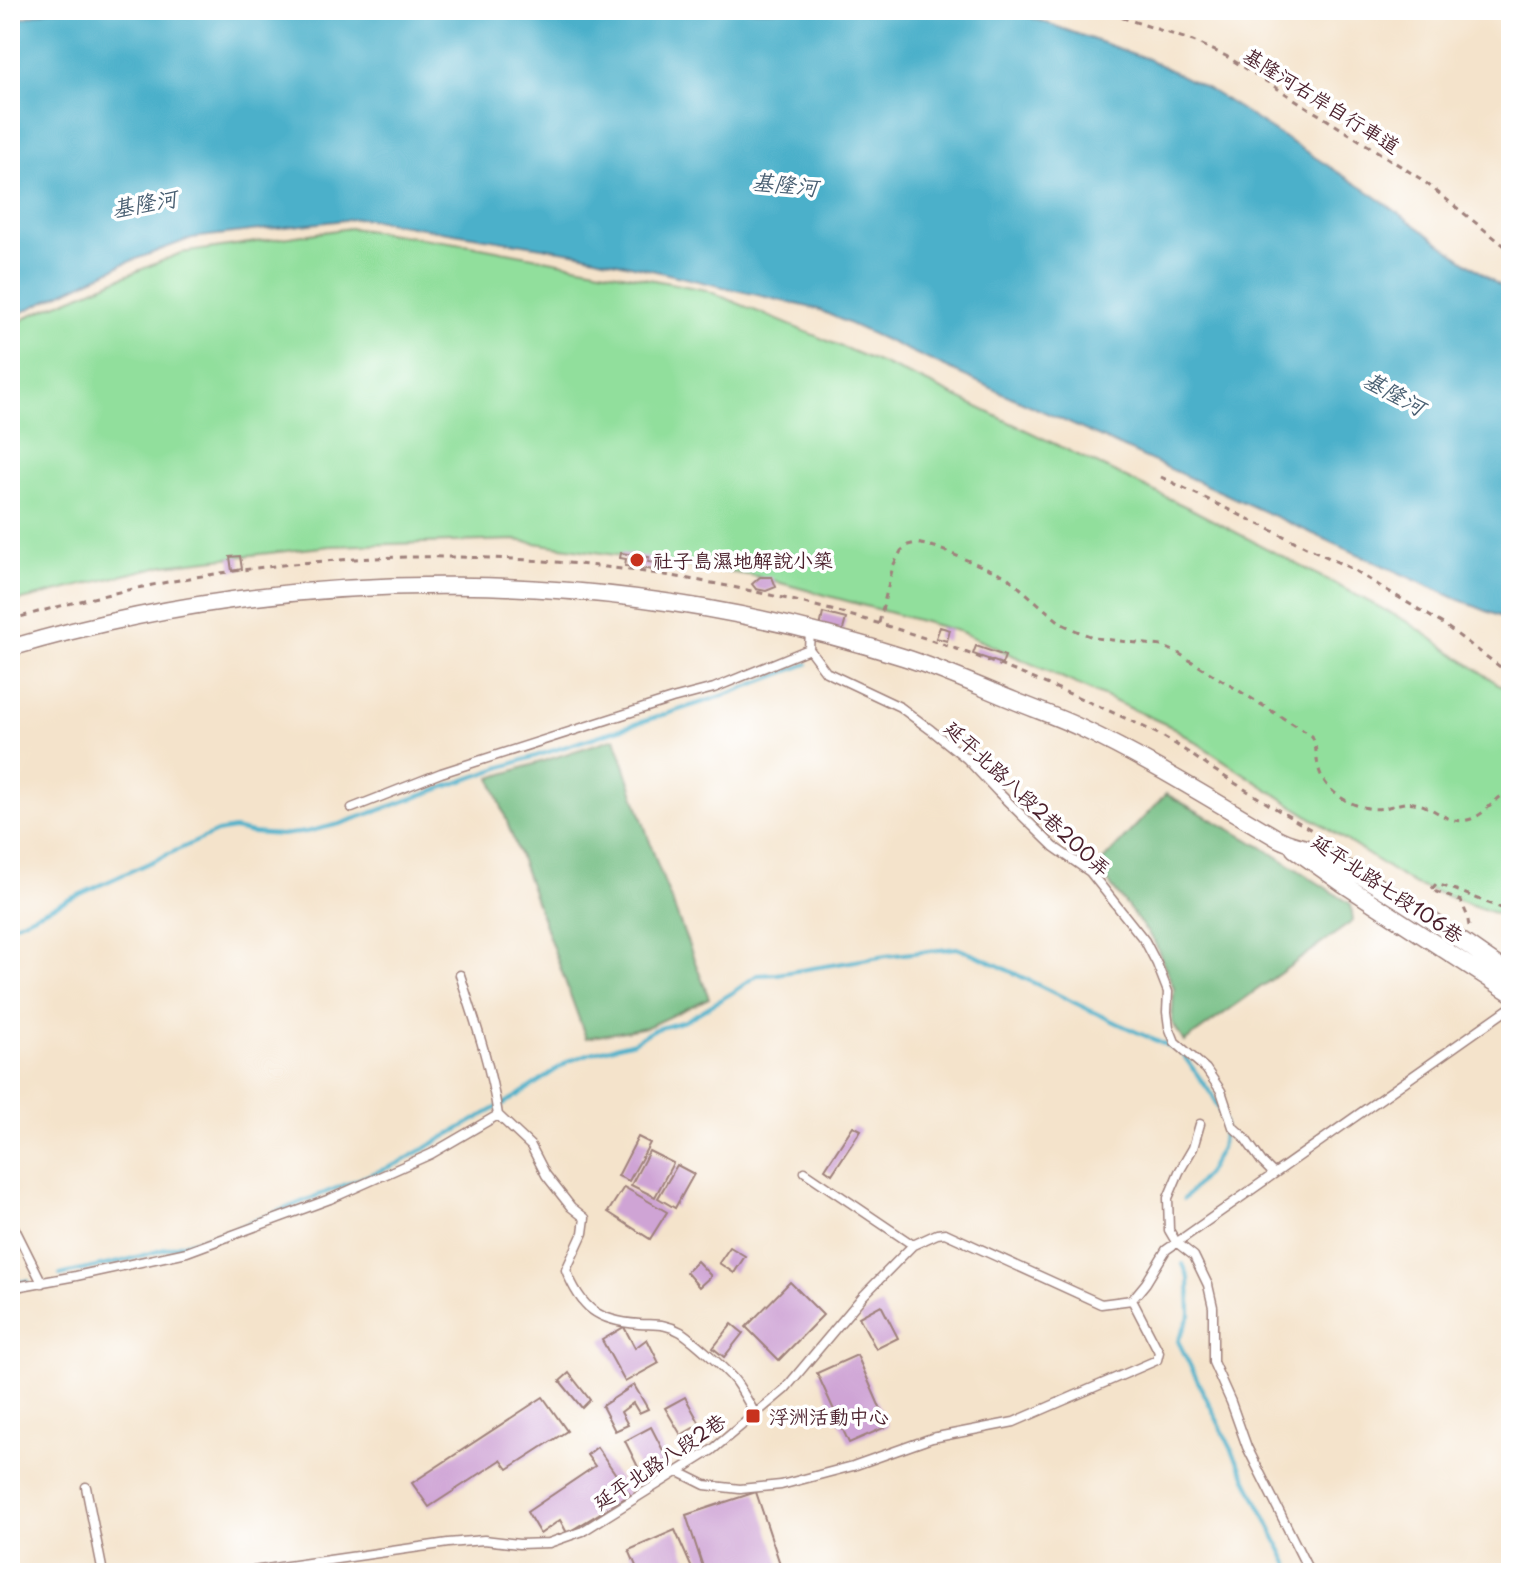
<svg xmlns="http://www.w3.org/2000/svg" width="1521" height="1583" font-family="'Playpen Sans','LXGW WenKai TC',sans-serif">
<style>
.green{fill:#91df9c;stroke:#6e7f64;stroke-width:2}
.forest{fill:#74be84;stroke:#5f6e58;stroke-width:2}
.water{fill:#4bb0ca;stroke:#4a687a;stroke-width:2}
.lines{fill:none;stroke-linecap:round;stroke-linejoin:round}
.stream{stroke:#4bb0ca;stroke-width:4}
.building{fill:#cfa4d5}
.service-casing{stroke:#9f817b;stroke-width:11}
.minor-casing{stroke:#9f817b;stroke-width:19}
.path{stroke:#9f817b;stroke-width:3;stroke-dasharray:6 6;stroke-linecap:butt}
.service{stroke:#fff;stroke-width:8}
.minor{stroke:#fff;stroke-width:16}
.poi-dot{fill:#c8321e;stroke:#fff;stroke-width:3}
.labels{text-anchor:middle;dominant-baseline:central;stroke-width:7;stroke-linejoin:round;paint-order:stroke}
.street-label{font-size:20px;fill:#4a1f2b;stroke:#fff}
.poi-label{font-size:20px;fill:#4a1f2b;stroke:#fff;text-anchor:start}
.water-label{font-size:22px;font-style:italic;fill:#4a6073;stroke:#fff}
</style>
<rect width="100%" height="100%" fill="#fff"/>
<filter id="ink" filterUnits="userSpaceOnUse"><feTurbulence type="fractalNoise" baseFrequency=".0125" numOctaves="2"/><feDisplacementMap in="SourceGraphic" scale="16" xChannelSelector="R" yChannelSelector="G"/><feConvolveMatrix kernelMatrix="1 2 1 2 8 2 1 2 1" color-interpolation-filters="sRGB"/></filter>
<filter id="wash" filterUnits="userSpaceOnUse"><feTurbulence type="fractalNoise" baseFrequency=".006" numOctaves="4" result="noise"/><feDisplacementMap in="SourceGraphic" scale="32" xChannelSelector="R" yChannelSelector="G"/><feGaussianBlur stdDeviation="1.8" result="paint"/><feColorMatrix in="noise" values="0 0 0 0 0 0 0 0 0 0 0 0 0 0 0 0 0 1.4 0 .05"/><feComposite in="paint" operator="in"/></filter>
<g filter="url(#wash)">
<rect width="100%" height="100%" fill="#f4e3cb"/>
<path class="green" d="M350,228L470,245L706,290L921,380L1195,511L1408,622L1511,693V919L1413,884L1174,728L961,632L755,576L515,540L330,546L165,565L10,603V328L31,315L181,253Z"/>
<path class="forest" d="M615,738L658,866L709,998L647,1027L586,1038L491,778Z
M1166,794L1262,847L1351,904L1353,921L1184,1042L1172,1022L1174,988L1154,941L1097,867Z"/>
<path class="water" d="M50,10H1010L1148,59L1210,90L1372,194L1511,294V621L1457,599L817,309L579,253L361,218L192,238L123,264L10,318V22Z"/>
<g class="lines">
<path class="stream" d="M10,926L217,832L234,829L252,833L281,835L306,832L340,824L502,767L725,695L807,664
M1183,1264L1189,1278L1190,1315L1178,1341L1293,1573
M60,1275L123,1261L232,1230L399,1163L517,1096L569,1061L591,1053L634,1042L653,1030L685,1021L732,993L757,975L777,974L886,956L957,948L987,960L1108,1019L1181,1052L1212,1095L1225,1123L1221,1148L1208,1172L1184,1199
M10,1283L28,1281"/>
</g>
<g id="blocks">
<path class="building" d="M621,553L649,557L648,562L655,563L654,570L625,566L626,559L620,558Z
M240,556L242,569L232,571L230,557Z
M760,577H772L776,587L766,591L756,589L752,584Z
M823,613L846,619L842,633L820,628Z
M940,627L950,630L947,641L936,638Z
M976,646L1005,656L1002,664L973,654Z
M853,1126L861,1130L832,1174L825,1169Z
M638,1137L650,1143L629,1181L618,1176Z
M649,1151L673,1163L655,1197L631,1185Z
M677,1165L694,1174L675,1208L658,1198Z
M624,1187L667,1212L650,1239L608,1212Z
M730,1247L745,1256L734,1273L719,1263Z
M697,1261L711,1276L699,1287L686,1272Z
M790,1282L823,1315L779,1360L746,1327Z
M881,1305L898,1338L876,1349L859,1317Z
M732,1324L743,1333L724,1357L713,1348Z
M624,1327L635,1348L647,1339L659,1363L625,1382L602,1340Z
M857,1355L888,1426L849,1443L817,1373Z
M569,1373L590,1400L582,1408L560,1381Z
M634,1385L648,1409L639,1413L633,1403L621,1412L628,1425L615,1431L602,1406Z
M543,1397L567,1431L508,1469L501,1460L429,1507L412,1483Z
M685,1397L700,1424L681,1435L665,1408Z
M651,1427L670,1464L643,1477L625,1441Z
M597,1447L630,1495L567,1533L560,1520L540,1534L527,1512L595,1466L587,1455Z
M756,1492L783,1573H705L686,1515Z
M675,1530L694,1573H639L629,1550Z"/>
</g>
</g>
<g filter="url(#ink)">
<use href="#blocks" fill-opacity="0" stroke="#9f817b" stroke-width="2"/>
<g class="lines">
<defs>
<path id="service" d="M810,632L809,649L826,672L900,707L931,730L967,759L998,792L1054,847L1090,872L1145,941L1157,964L1168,992L1167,1012L1169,1027L1175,1042L1206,1069L1221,1091L1233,1127L1244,1137L1262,1162L1274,1174
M352,808L441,773L672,699L714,688L809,649
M460,975C475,1021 491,1067 498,1115
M498,1115L531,1146L546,1175L571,1207L585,1218L583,1233L566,1270C581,1308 597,1321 639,1324C656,1325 665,1323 681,1332C694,1341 726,1369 736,1382C743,1392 749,1403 755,1414
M1200,1124L1193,1148L1179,1172L1168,1198L1169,1230L1176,1242L1194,1256L1208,1285L1213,1307V1362L1231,1402L1247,1447L1310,1573
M805,1172L913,1245
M10,1219L42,1283
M10,1288L76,1276L187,1252L330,1199L431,1154L498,1115
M679,1472L705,1485L740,1489L781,1485L853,1466L932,1438L1014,1422L1157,1360L1159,1352L1132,1300
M86,1487L103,1573
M1510,1538H1511
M239,1573L448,1543L484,1540L519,1544L549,1543L583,1531L712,1450L785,1389L863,1296L913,1245L937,1234L945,1233L1101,1304L1132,1300L1146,1283L1166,1250L1511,1007"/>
<path id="minor" d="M10,648C298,562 616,565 903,657C941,669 978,686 1015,701C1037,710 1060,718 1081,728C1149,760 1212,800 1277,838C1289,845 1302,846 1315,851C1322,853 1329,858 1336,862C1397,895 1454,936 1511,975
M1294,849L1342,883L1511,993"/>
</defs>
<use href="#service" class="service-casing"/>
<use href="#minor" class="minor-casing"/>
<path class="path" d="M1099,10L1193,41L1226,56L1421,179L1511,251
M1161,477L1350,568L1443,624L1511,675
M10,620C139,582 276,559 411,557C617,554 826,595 1017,672C1066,692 1115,712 1162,736C1180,746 1197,759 1214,770C1249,792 1284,814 1320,835
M879,623L893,566L901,551L908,545L916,543L935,547L1006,576L1062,624L1077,631L1095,638L1162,646L1178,653L1312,736C1318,749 1315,764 1322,777C1332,798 1362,812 1384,808C1395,806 1404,801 1414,803C1435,806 1448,827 1471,819C1488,813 1495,796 1511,791
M1469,926L1467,915L1461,901L1431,890L1436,884L1456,890L1511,912"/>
<use href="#service" class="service"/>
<use href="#minor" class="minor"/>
</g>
</g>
<g class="poi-dot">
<circle cx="637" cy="560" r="8"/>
<rect x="745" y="1408" width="16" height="16" rx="4"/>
</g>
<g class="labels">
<g class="street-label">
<text transform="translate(1322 100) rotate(32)">基隆河右岸自行車道</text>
<text transform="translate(1028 798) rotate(43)">延平北路八段2巷200弄</text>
<text transform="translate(1388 888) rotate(34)">延平北路七段106巷</text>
<text transform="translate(659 1461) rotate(-34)">延平北路八段2巷</text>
</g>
<g class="poi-label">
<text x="653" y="560">社子島濕地解說小築</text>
<text x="769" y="1416">浮洲活動中心</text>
</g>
<g class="water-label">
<text transform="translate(785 183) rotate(6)">基隆河</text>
<text transform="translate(144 202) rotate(-10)">基隆河</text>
<text transform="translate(1395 392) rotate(29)">基隆河</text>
</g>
</g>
<rect width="1521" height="1583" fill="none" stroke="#fff" stroke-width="40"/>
</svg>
